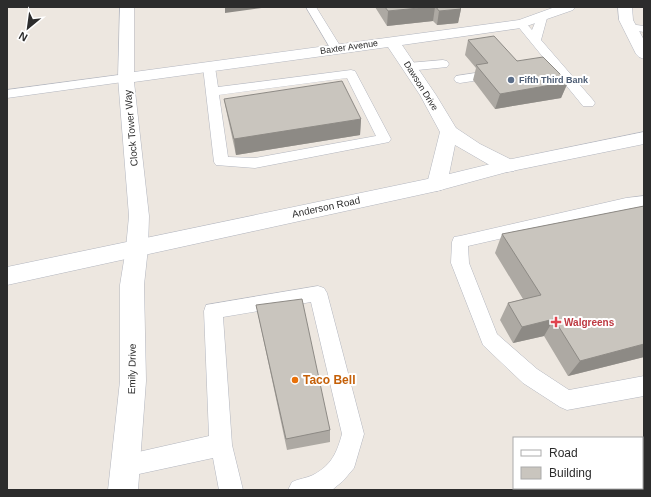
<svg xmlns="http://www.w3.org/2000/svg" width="651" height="497" font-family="Arial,sans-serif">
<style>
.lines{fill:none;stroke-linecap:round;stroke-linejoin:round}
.service-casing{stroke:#b3b6bf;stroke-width:1}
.minor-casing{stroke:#b3b6bf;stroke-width:1}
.tertiary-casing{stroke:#b3b6bf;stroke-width:1}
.secondary-casing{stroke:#b3b6bf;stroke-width:1}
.service{fill:#fff;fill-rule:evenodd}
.minor{fill:#fff;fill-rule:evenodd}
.tertiary{fill:#fff;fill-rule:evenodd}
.secondary{fill:#fff;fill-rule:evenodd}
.wall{fill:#ada9a3}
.shaded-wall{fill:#8d8a85}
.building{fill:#c9c5be;stroke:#8d8a85}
.service-dot{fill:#5c6f8a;stroke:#fff;stroke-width:1.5}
.health-dot{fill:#e0444e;stroke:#fff;stroke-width:1.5}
.food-dot{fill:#e8710a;stroke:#fff;stroke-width:1.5}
.labels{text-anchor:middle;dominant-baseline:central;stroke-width:4;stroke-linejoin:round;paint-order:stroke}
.far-street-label{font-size:9px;fill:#2c2c2c;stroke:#fff}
.far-service-label{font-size:9px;font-weight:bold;fill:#4e5e75;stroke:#fff;text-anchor:start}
.street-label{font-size:10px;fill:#2c2c2c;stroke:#fff}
.health-label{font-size:10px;font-weight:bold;fill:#be3a42;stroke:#fff;text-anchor:start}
.near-food-label{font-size:12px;font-weight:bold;fill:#c56008;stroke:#fff;text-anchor:start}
</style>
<rect width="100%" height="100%" fill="#ede7e0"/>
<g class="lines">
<defs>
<path id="service" d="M306,7H316L342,49L340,51H332Z
M542,15L547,18L541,40L593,100L595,103L593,106H583L516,24L517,22H525L532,30L537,18Z
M629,24L644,26V32L625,29L623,27Z
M443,60L447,61L449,64L447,67L408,71L404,70L402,67L404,64L408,63Z
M209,63L213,64L215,67L218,87L351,70L355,71L391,139L389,142L384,143L255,168L216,165L214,162L203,67L205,64ZM347,78L376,136L255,158L228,157L219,95Z
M482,72L486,73L488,76L486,79L460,83L456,82L454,79L456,76Z
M126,74L130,75L132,78L130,81L7,98V90Z
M644,196V208L626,210L468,246L469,263L497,334L537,369L569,390L644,376V396L567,410L560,407L523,383L483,345L451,263L452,242L454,237L460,236L626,198Z
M318,286L324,288L327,293L364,434L354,468L343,481L332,490H288L292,482C298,479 307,478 313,475C332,465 337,452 342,434L311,302L223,317L232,445L243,490H219L213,458L125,477L117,474L114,466L117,458L125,455L209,436L204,311L206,305Z"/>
<path id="minor" d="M120,7H134V72L519,20L555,7H575L573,10L521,28L402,45L436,95L456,128L480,144L514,161L517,166L514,171L507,172L500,171L455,145L447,184L444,189L437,191L430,189L427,184L440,132L420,95L388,47L134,82L149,216L148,248L144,285L146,381L138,490H108L120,381V285L126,248L129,216L118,78Z
M642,442H644V472H642Z
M521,488H556L555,490H520Z"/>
<path id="tertiary" d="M644,132V144L507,172L437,191L7,285V267L437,177L507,160Z"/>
<path id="secondary" d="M618,7H632L633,20L644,40V59L639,57L636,54L619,20Z"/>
</defs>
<use href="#service" class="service-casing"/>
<use href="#minor" class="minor-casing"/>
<use href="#tertiary" class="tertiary-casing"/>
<use href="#secondary" class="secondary-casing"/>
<use href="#service" class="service"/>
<use href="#minor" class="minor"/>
<use href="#tertiary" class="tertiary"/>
<use href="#secondary" class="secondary"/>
</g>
<path class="wall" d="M375,7H459L461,9L458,23L437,25L433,21L387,26Z
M468,40L568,82L561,98L495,109L473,80L476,68L465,55Z
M224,99L361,119L360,135L236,155L227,114Z
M644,206V357L568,376L544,336L513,343L500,320L508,303L523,299L495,253L502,234Z
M256,305L330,430V442L287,450L259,319Z"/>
<path class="shaded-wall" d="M225,7H269L225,13Z
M429,7H435L433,21L387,26L388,11Z
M461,9L458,23L437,25L439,11Z
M568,82L561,98L495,109L500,94Z
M361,119L360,135L236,155L234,139Z
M554,319L544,336L513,343L522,327Z
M644,344V357L568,376L580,361Z"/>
<path class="building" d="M385,7H429L388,11Z
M436,7H459L461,9L439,11Z
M494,36L517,61L543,57L568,82L500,94L476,65L488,63L468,40Z
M342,81L361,119L234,139L224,99Z
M644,206V344L580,361L554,319L522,327L508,303L541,295L502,234Z
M302,299L330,430L286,439L256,305Z"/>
<circle class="service-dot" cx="511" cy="80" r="4"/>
<path class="health-dot" d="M554 316h4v4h4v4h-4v4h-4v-4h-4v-4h4z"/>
<circle class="food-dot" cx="295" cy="380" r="4"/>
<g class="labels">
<g class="far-street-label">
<text transform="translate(349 47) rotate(-8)">Baxter Avenue</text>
<text transform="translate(421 86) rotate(58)">Dawson Drive</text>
</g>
<g class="far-service-label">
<text x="519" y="80">Fifth Third Bank</text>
</g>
<g class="street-label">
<text transform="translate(131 128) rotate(-95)">Clock Tower Way</text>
<text transform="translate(326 207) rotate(-12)">Anderson Road</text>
<text transform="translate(132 369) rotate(-89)">Emily Drive</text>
</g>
<g class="health-label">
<text x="564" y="322">Walgreens</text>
</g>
<g class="near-food-label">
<text x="303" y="380">Taco Bell</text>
</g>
</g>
<rect width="651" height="497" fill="none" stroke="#2c2c2c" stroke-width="16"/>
<rect x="513" y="437" width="130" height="52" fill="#ffffff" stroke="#ababab"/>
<rect x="521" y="450" width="20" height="6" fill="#ffffff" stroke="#ababab"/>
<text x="549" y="457" font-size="12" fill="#2c2c2c">Road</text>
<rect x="521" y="467" width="20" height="12" fill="#c9c5be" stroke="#ababab"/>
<text x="549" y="477" font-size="12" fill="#2c2c2c">Building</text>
<g transform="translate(28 28) rotate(209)" stroke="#ffffff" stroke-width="3" paint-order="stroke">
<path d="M0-3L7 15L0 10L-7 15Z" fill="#2c2c2c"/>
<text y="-6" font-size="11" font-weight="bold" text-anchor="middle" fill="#2c2c2c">N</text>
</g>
</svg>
